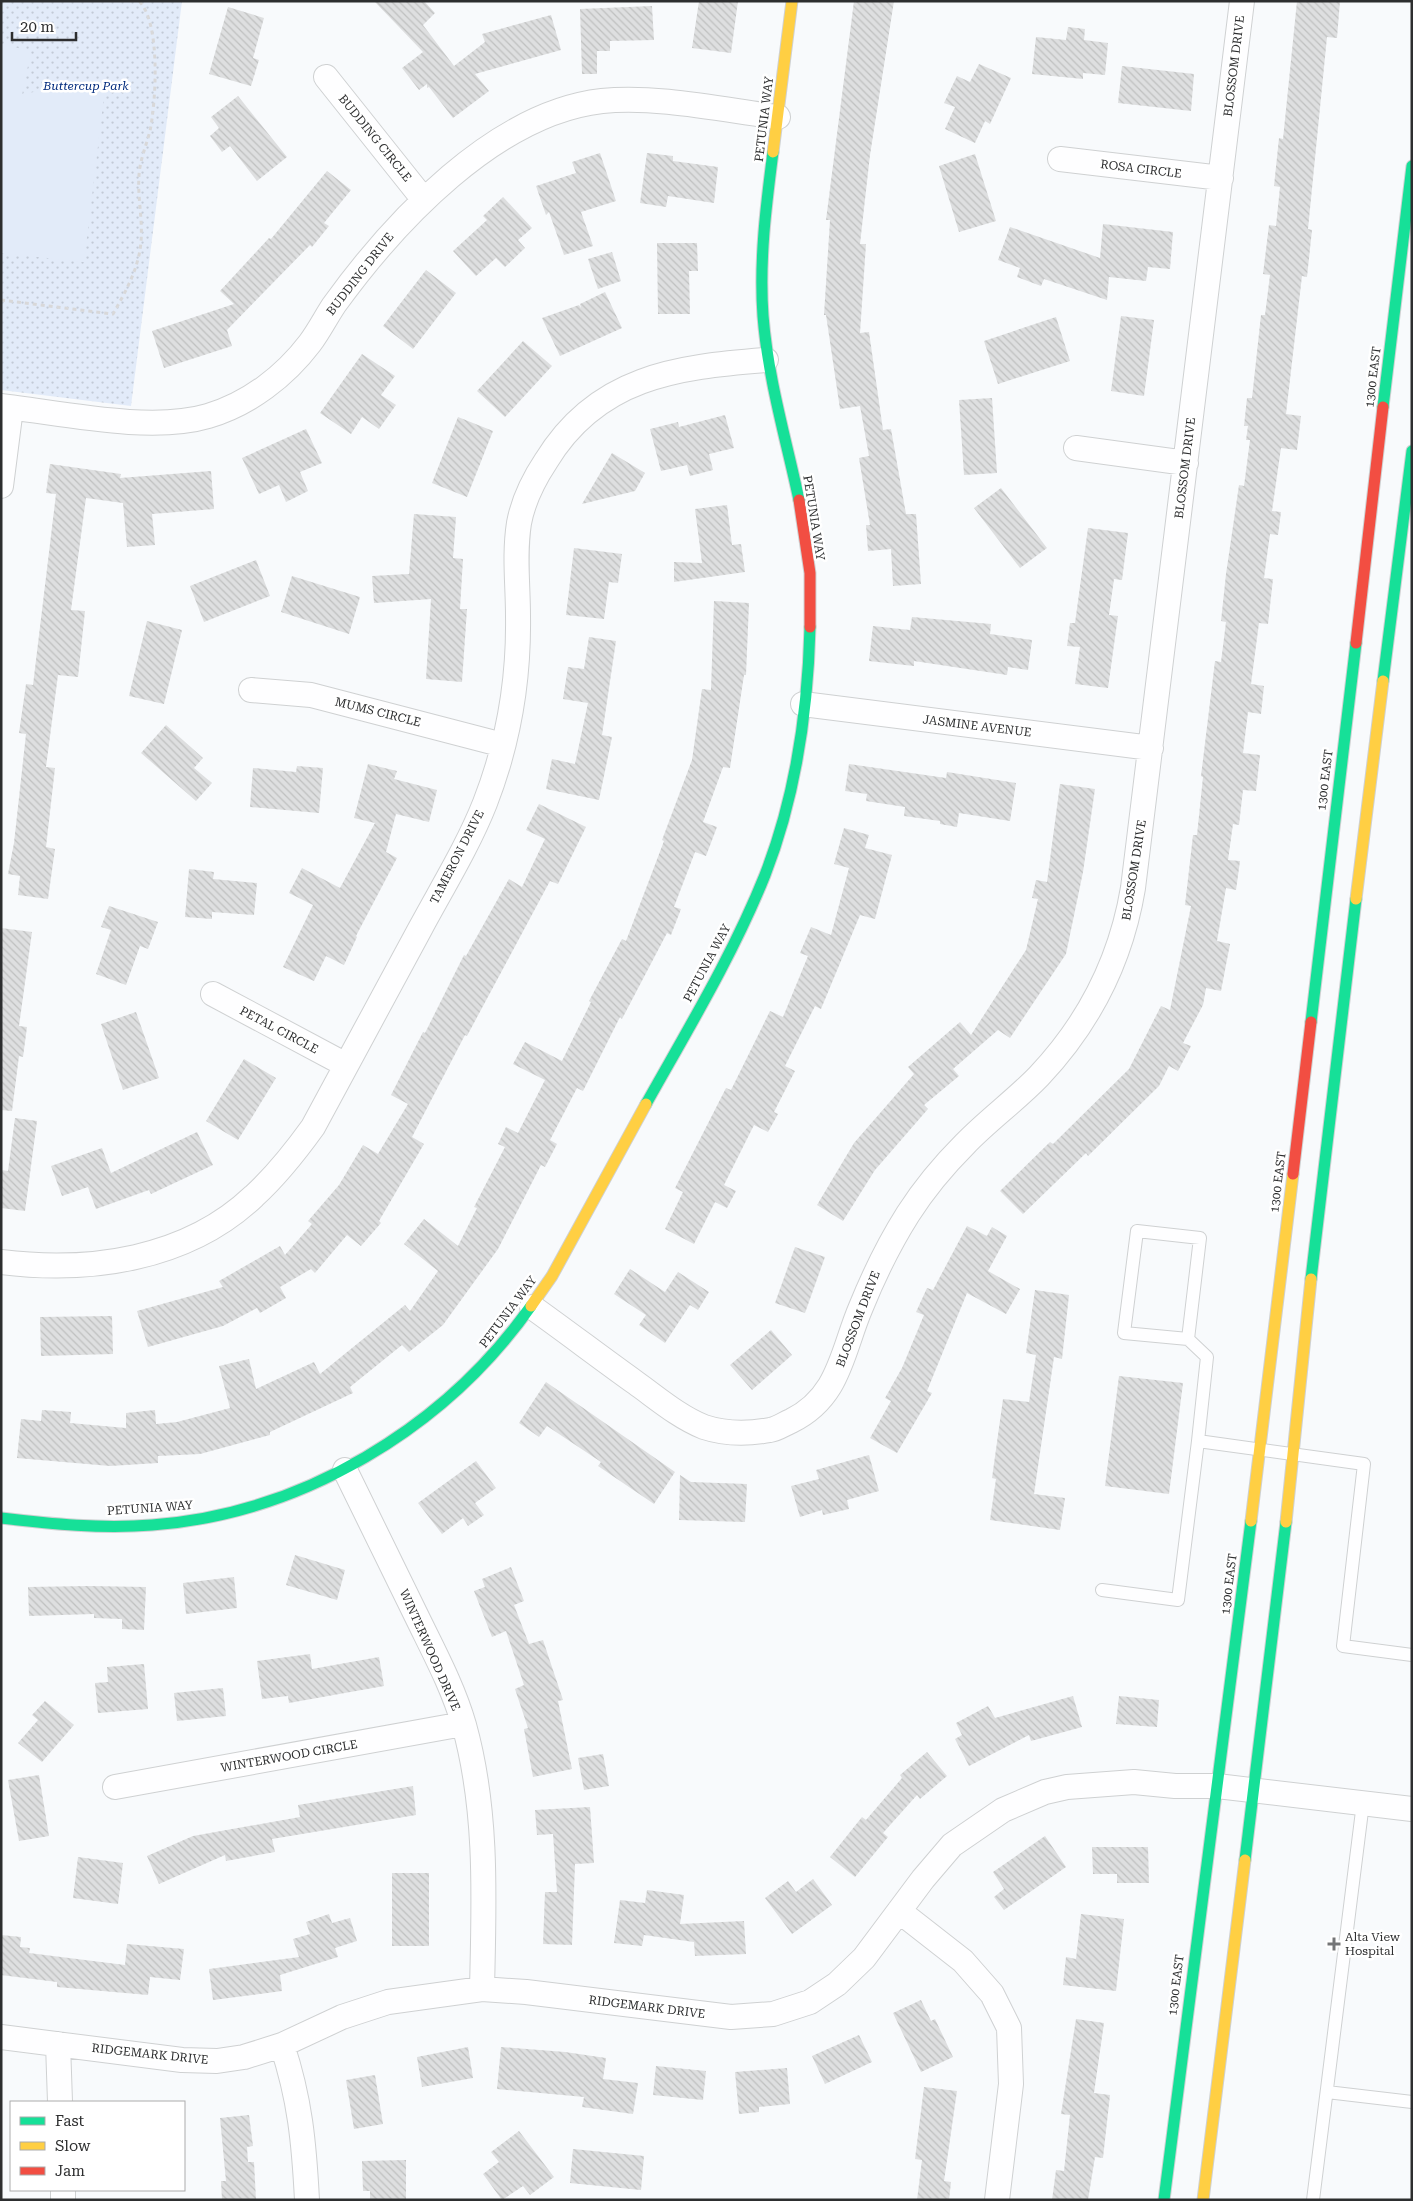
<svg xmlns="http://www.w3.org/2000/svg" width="1413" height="2201" font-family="'Roboto Serif',serif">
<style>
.park{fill:url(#park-dots)}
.pitch{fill:#e2ebf9}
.building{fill:url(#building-back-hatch)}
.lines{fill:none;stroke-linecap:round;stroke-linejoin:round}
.lane-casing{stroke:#cfd1d2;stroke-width:14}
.street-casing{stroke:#cfd1d2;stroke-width:26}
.fast-casing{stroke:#cfd1d2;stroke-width:13}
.slow-casing{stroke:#cfd1d2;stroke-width:13}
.jam-casing{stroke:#cfd1d2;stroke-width:13}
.path{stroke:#d8d8d9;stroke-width:3;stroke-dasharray:4 4;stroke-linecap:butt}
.lane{stroke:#fefeff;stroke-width:12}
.street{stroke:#fefeff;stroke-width:24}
.fast{stroke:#16e098;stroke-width:11}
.slow{stroke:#ffcf43;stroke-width:11}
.jam{stroke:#f24e42;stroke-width:11}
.poi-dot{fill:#747577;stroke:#fff;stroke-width:2}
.labels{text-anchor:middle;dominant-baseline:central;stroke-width:5;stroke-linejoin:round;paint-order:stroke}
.street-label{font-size:12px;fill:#2d2e2f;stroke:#fff}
.park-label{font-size:12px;font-style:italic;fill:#002a7c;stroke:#fff}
.poi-label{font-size:12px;fill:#2d2e2f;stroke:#fff;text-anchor:start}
</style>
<defs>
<pattern id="park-dots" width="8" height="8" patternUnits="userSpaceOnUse" patternTransform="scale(1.25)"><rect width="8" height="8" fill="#e2ebf9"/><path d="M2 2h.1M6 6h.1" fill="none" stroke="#c2cad6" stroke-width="1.8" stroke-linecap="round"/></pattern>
<pattern id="building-back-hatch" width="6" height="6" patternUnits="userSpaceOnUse" patternTransform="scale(1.25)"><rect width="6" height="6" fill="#dedfe0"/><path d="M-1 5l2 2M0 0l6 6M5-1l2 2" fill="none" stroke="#bfc0c0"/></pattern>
</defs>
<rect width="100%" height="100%" fill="#f8fafc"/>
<path class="park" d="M1,1H182L131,406L1,390Z"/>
<path class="pitch" d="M1,44L31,51L22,95L60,85L105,88L84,262L1,253Z"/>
<path class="building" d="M374,1H424L435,13L423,25L454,66L485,42L482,34L551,15L561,50L475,74L489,91L453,118L429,87L427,88V84L419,90L402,68L423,52Z
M699,1H738L731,53L692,48Z
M854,1H894L870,155L860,244H866L860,333L869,332L883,430L891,429L906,514H916L921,584L893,586L891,549L868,551L866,525H870L859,458L869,456L860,406L840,409L826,315H824L830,220H826Z
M1297,1H1340L1337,38L1327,37L1308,229L1312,230L1307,277L1302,276L1286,414L1301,416L1297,450L1281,448L1272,511L1281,512L1278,535L1270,534L1264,578L1273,579L1268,624L1259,623L1251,684L1264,686L1261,714L1248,712L1243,753L1260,755L1256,791L1243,790L1239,825L1233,824L1228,860L1240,861L1236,890L1226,888L1217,941L1230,944L1221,991L1206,988L1203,1005L1183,1043L1191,1046L1178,1071L1169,1066L1159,1086L1088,1156L1086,1153L1023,1214L1000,1191L1050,1142L1053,1144L1129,1069L1161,1006L1170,1010L1191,906L1185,905L1193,835H1197L1203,777L1201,776L1215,661L1221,662L1226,622L1221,621L1226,574L1239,485L1244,486L1250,440H1246L1248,426H1244L1247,398H1252L1261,315H1265L1270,275L1263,274L1269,225L1276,226L1280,187L1274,186L1279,138L1283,139Z
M652,6L654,40L610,41V51H597V74H582L580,9Z
M228,7L264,18L253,58L259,60L251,86L209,74Z
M1068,27L1085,29L1084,40L1108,43L1105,75L1083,73V79L1032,74L1036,37L1066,40Z
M979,64L1011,78L990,124L985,121L975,143L945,129L955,107L944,103L957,76L970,82Z
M1122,66L1194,74L1191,111L1118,103Z
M238,96L287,157L257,181L230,146L222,152L210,136L219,128L211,117Z
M600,153L616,201L581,212L593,246L564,255L549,212L546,215L536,186L576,173L572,162Z
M647,153L673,156V161L718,167L714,203L668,196L666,207L640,203Z
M975,154L996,221L959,232L939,166Z
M327,171L351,190L324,223L329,226L312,247L310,245L227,330L232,346L164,368L152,331L234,304L220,291L269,238L271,239Z
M503,197L532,228L518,240L525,248L505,267L496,258L476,276L453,251L487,220L483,216Z
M1103,224L1173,232L1170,269L1148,267L1146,281L1109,277L1107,300L1044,279L1041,286L1017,277L1020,268L998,260L1010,227L1100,258Z
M657,243H697L698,271H689L690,314H658Z
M612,252L621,281L598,289L588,259Z
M426,270L456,293L413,349L383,326Z
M605,292L622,328L560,356L542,318L579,305L581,308L580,304Z
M1121,316L1154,320L1144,396L1111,391Z
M1056,317L1070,361L998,384L984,341Z
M523,341L552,366L505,417L477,391Z
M362,354L395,376L381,395L396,405L379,429L362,417L351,434L320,413Z
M992,398L997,473L964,475L959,400Z
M725,415L734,448L709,454L713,470L690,476L687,465L661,471L650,429L678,422L679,427Z
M458,417L493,431L467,497L432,483Z
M306,429L322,463L300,472L308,491L286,502L279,485L259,494L242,458Z
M612,453L645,473L635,491L582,504Z
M50,464L121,474L120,478L211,471L214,509L152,514L155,545L127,547L123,503L86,498L71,610L85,611L78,677L58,675L46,767L55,768L46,847L55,849L48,899L18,895L20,876L8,874L14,843L26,734L19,733L26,684L33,685L56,494L46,493Z
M1001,488L1047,548L1020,568L974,508Z
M727,505L732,545L741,544L745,572L674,582V562L702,563L695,509Z
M414,514L456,517L453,558L463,559L460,609H467L462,682L426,679L431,599L374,603L372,576L409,574Z
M1088,528L1128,533L1122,580L1114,579L1109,615L1118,616L1108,688L1075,684L1080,647L1067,646L1070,623H1075Z
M574,548L622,554L618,583L609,582L604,619L566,615Z
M256,560L270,596L204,622L190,586Z
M292,576L360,597L349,634L281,612Z
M714,601L749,603L746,675H744L730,768L723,767L703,822L717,827L706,856L695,852L674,907L681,909L671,935L667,933L622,1019L620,1017L583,1091L577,1088L550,1140L557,1144L545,1167L541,1165L498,1249L443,1325L409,1352L402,1345L350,1387L353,1393L270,1432V1435L200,1454L158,1456V1463L110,1466L17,1458L21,1419L41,1421L42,1410L71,1412L70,1423L126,1428V1413L155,1410L156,1424L177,1422L230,1408L219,1366L249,1359L256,1389L314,1362L320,1374L405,1305L410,1311L438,1271L404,1244L424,1219L458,1246L477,1208L474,1207L505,1147L498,1144L506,1127L518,1133L545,1080L513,1064L525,1042L562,1061L591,1002L589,1001L622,939L626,941L664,841L662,840L692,760L702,689L711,690Z
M912,617L991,624L990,634L1032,640L1028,670L1008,667L1007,675L914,661V666L869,661L873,626L910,630Z
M147,621L182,630L164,704L129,696Z
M589,637L616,641L602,735L612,737L599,800L546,789L552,759L575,764L588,703L563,699L568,667L584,669Z
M166,725L203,758L194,768L212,783L196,801L141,753Z
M368,764L397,771L394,779L437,790L429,822L396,814L386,852L397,858L356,936L357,937L344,965L326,956L314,981L283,967L313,905L289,893L302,868L340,888L375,823L354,818Z
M849,764L946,778L947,772L1016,783L1010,821L959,813L957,827L940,824V821L904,816L905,807L866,801L867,794L845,791Z
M297,766L323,768L319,813L250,807L253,768L296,772Z
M1060,784L1095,789L1083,872L1066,954L1010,1038L998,1030L953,1069L959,1076L924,1105L928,1109L875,1170L843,1221L817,1205L854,1143L914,1074L908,1067L960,1022L971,1035L1026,950L1038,899L1032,898L1036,880L1047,882Z
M539,804L586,827L558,884L550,881L467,1036L465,1035L412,1137L424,1144L379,1221L381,1223L361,1246L347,1235L315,1273L311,1269L280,1287L286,1298L260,1313L257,1308L223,1326L148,1347L137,1311L223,1287L219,1281L280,1246L285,1255L312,1224L308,1221L339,1185L363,1145L378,1154L408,1104L391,1095L423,1032L425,1033L464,955L466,956L509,879L522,887L545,839L526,830Z
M844,828L869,835L865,848L892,855L875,919L860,915L821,1009L815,1006L785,1066L795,1071L774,1112L778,1114L768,1132L754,1125L724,1185L736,1191L727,1208L715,1202L694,1244L665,1229L683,1192L675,1188L726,1088L731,1090L770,1011L783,1017L808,956L800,953L811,927L831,935L849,868L834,864Z
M189,869L214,872L213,879L257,883L254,915L212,912V919L185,917Z
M109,906L158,922L148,949L140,946L126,985L96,974L111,930L101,927Z
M1,928L32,932L19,1026L27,1027L23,1057L19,1056L12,1111L1,1110Z
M136,1012L159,1078L123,1090L101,1024Z
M244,1059L276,1078L238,1140L206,1121Z
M15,1118L37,1121L25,1211L1,1208V1170L8,1171Z
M197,1132L213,1165L151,1194L149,1190L96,1209L88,1187L62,1196L51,1166L102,1148L111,1173Z
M967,1226L987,1236L992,1227L1007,1236L988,1271L1020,1289L1006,1314L967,1293L927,1391L932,1393L897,1453L870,1438L891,1401L885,1398L902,1368L924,1315L916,1312L927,1288L933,1290Z
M795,1247L825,1257L805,1313L775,1303Z
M630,1269L665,1292L678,1272L709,1292L698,1310L690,1305L665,1343L639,1325L646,1315L614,1294Z
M1035,1290L1069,1295L1062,1359L1054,1357L1034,1494L1065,1498L1060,1530L990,1520L996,1479L992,1478L1003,1399L1029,1402L1036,1355L1026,1353Z
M112,1316L113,1354L41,1356L40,1317Z
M771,1330L792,1355L752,1390L730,1365Z
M1119,1376L1183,1383L1169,1494L1105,1486Z
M546,1382L675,1472L654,1504L598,1466L601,1462L547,1426L539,1437L519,1423Z
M869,1455L879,1491L847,1500L849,1509L823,1515L822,1510L800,1517L791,1486L819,1479L816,1470Z
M476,1461L496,1488L475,1503L484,1515L468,1526L463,1518L442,1534L418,1503Z
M680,1475L691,1482L747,1484L745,1522L679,1520Z
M295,1555L345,1570L337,1600L286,1585Z
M511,1567L524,1601L514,1605L529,1644L543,1640L563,1700L558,1701L572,1769L533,1777L524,1729L528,1728L515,1689L524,1685L506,1631L492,1637L474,1591L485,1587L482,1579Z
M234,1577L237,1608L186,1614L183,1583Z
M89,1586L146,1587L144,1630L122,1629V1619L94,1618V1614L29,1616L28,1587Z
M310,1654L312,1669L379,1657L384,1686L289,1703L288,1696L262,1699L257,1661Z
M144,1664L148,1709L98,1713L95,1683L108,1682L107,1667Z
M223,1688L226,1716L177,1721L174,1693Z
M1073,1696L1082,1727L1031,1741L1029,1735L969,1766L955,1739L962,1735L956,1723L988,1706L995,1718Z
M1119,1696L1159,1700L1157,1727L1116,1724Z
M45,1701L74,1725L42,1762L18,1743L38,1720L32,1715Z
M927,1752L947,1776L920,1799L917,1795L883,1833L888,1837L855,1877L830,1857L862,1817L866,1820L902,1778L900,1775Z
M603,1754L609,1786L584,1790L578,1758Z
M39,1775L49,1836L19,1841L8,1780Z
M413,1786L416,1815L272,1839L275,1852L226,1861L225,1855L159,1884L147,1856L193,1836L300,1817L298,1805Z
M590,1807L594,1863L575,1864L572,1945L543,1944L545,1892H557L553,1834L537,1835L535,1810Z
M1045,1836L1066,1867L1004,1910L994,1897L1004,1889L993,1872Z
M1092,1847H1148L1149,1883H1117V1874H1093Z
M78,1857L123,1863L118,1904L73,1898Z
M392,1873H429V1946H392Z
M813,1879L832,1905L792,1934L765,1898L788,1881L796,1892Z
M647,1890L684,1895L680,1924L744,1921L746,1954L695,1956L694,1942L644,1935L642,1946L614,1943L620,1900L645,1903Z
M329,1914L332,1923L350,1918L357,1941L335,1948L338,1957L280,1975L282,1991L213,2000L209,1969L299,1957L293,1939L310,1934L306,1922Z
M1081,1914L1124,1919L1116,1991L1063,1985L1066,1957L1076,1959Z
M1,1935L21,1937L20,1947L30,1948L29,1953L125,1965L127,1944L184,1949L180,1980L150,1977L148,1995L57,1987V1982L1,1975Z
M921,2000L931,2021L935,2019L953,2057L921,2072L893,2013Z
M1076,2019L1104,2023L1094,2093L1110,2095L1103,2158L1095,2157L1088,2200H1052L1056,2170L1064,2171L1070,2115L1061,2114Z
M859,2035L872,2062L825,2084L812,2056Z
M468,2047L473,2078L422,2087L417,2057Z
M501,2047L565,2052L606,2058L603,2079L638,2083L633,2114L582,2107L584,2097L497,2089Z
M656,2066L706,2071L703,2100L653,2095Z
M787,2068L790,2104L759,2107V2112L739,2114L735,2072Z
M375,2075L383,2124L354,2129L346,2080Z
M924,2087L957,2091L944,2181L951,2182L949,2200H917L922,2160L915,2159Z
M249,2115L253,2146L247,2147L248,2162H254L256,2200H222L221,2181H226L220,2118Z
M519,2131L554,2177L530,2195L523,2186L502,2200L483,2174L499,2162L491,2152Z
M573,2149L644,2156L641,2190L570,2183Z
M406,2160V2200H370V2191H363L362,2161Z"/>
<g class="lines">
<defs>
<path id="lane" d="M1188,1339L1124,1333L1137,1231L1200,1238L1188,1339L1207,1357L1198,1441
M1102,1590L1178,1600L1198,1441L1364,1464L1343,1646L1412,1655
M1327,2092L1412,2102
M1313,2200L1363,1803"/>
<path id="street" d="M326,77L424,200
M1060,159L1221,178
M1,406C61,413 151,433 208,416C249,404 285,376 310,343C319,331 326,317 334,305C394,222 495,113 602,101C655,95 724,110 778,117
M1076,448L1186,463
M1,486L11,408
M251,690L311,695L503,745
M803,704L1151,748
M213,994L346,1065
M1,1262C89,1273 187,1260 254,1196C277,1175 295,1152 313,1127C349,1061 384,995 420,929C442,888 468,846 485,803C508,744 519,679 518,616C518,585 514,555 519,523C523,502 534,479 546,461C597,377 676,367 766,360
M532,1307C567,1332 601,1358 636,1383C657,1398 679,1417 704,1427C725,1434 748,1434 770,1430C777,1429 784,1424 791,1421C840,1397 842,1351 861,1307C874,1275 889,1244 908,1214C924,1189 944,1165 965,1144C988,1120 1016,1100 1039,1076C1089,1023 1121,960 1133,888L1242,1
M345,1470C369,1519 393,1568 417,1617C434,1652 453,1687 464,1725C488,1811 484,1901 482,1989
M115,1787L463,1724
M899,1911L963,1961L992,1994L1009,2028L1011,2084L997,2200
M1,2037L182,2060L217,2061L244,2057L282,2045L342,2017L388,2002L482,1989L526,1992L731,2017L773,2014L810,2002L837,1984L864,1958L923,1879L952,1845L1003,1810L1045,1792L1067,1787L1134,1782L1175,1786H1217L1412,1809
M58,2044L60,2102
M282,2045C300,2099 304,2143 307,2200
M63,2190V2200"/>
<path id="fast" d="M773,152C766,206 759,261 763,316C768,379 786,439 799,500
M1383,407L1412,166
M1383,681L1412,451
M1311,1022L1356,643
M646,1104C688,1029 733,955 765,875C795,798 808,710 810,627
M1311,1279L1356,899
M1,1518C51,1524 102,1529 152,1525C302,1514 445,1428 531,1306
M1245,1860L1286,1522
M1164,2200L1251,1521"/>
<path id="slow" d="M773,152L792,1
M1356,899L1383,681
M531,1306L552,1276L646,1104
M1251,1521L1293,1174
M1286,1522L1311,1279
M1203,2200L1245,1860"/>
<path id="jam" d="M799,500L810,573V627
M1356,643L1383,407
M1293,1174L1311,1022"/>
</defs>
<use href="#lane" class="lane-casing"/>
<use href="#street" class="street-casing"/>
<use href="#fast" class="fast-casing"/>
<use href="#slow" class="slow-casing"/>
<use href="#jam" class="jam-casing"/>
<path class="path" d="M1,300L113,314C123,296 133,279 138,259C146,230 137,203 139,175C140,160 146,146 150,131C156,101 161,23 139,1"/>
<use href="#lane" class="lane"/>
<use href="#street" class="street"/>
<use href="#fast" class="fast"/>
<use href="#slow" class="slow"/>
<use href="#jam" class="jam"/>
</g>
<path class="poi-dot" d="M1331.5 1936.5h5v5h5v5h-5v5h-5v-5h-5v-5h5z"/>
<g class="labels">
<g class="street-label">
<text transform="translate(1234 66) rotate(-83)">BLOSSOM DRIVE</text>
<text transform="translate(764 119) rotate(-83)">PETUNIA WAY</text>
<text transform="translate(375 138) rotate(51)">BUDDING CIRCLE</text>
<text transform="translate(1141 169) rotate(7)">ROSA CIRCLE</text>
<text transform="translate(360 274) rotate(-52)">BUDDING DRIVE</text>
<text transform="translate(1373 377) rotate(-83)">1300 EAST</text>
<text transform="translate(1185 468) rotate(-83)">BLOSSOM DRIVE</text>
<text transform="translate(814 518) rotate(81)">PETUNIA WAY</text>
<text transform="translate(378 712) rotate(14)">MUMS CIRCLE</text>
<text transform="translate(977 726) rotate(7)">JASMINE AVENUE</text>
<text transform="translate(1325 780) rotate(-83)">1300 EAST</text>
<text transform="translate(457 857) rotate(-63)">TAMERON DRIVE</text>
<text transform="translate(1134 870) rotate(-81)">BLOSSOM DRIVE</text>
<text transform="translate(707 963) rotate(-62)">PETUNIA WAY</text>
<text transform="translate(279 1030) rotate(28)">PETAL CIRCLE</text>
<text transform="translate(1278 1182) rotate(-83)">1300 EAST</text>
<text transform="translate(508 1312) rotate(-53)">PETUNIA WAY</text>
<text transform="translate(858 1319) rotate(-69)">BLOSSOM DRIVE</text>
<text transform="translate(150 1508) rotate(-4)">PETUNIA WAY</text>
<text transform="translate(1229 1584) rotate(-83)">1300 EAST</text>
<text transform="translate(430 1650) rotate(66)">WINTERWOOD DRIVE</text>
<text transform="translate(289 1756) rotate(-10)">WINTERWOOD CIRCLE</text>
<text transform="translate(1176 1985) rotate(-83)">1300 EAST</text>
<text transform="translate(647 2007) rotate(7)">RIDGEMARK DRIVE</text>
<text transform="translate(150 2054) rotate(6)">RIDGEMARK DRIVE</text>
</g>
<g class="park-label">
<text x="86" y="86">Buttercup Park</text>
</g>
<g class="poi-label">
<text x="1345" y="1937">Alta View<tspan x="1345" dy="14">Hospital</tspan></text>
</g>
</g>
<rect width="1413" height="2201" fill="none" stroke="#2d2e2f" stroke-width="5"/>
<rect x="10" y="2101" width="175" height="90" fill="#ffffff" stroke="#ababac"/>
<rect x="20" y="2117" width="25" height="8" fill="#16e098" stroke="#ababac"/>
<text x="55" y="2126" font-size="15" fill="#2d2e2f">Fast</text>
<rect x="20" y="2142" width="25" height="8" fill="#ffcf43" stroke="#ababac"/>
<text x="55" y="2151" font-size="15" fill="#2d2e2f">Slow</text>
<rect x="20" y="2167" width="25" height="8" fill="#f24e42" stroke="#ababac"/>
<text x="55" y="2176" font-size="15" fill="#2d2e2f">Jam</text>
<path d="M12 32v8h64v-8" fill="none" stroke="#2d2e2f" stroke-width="2.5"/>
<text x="20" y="32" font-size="15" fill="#2d2e2f" stroke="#ffffff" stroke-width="4" paint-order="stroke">20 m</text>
</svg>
